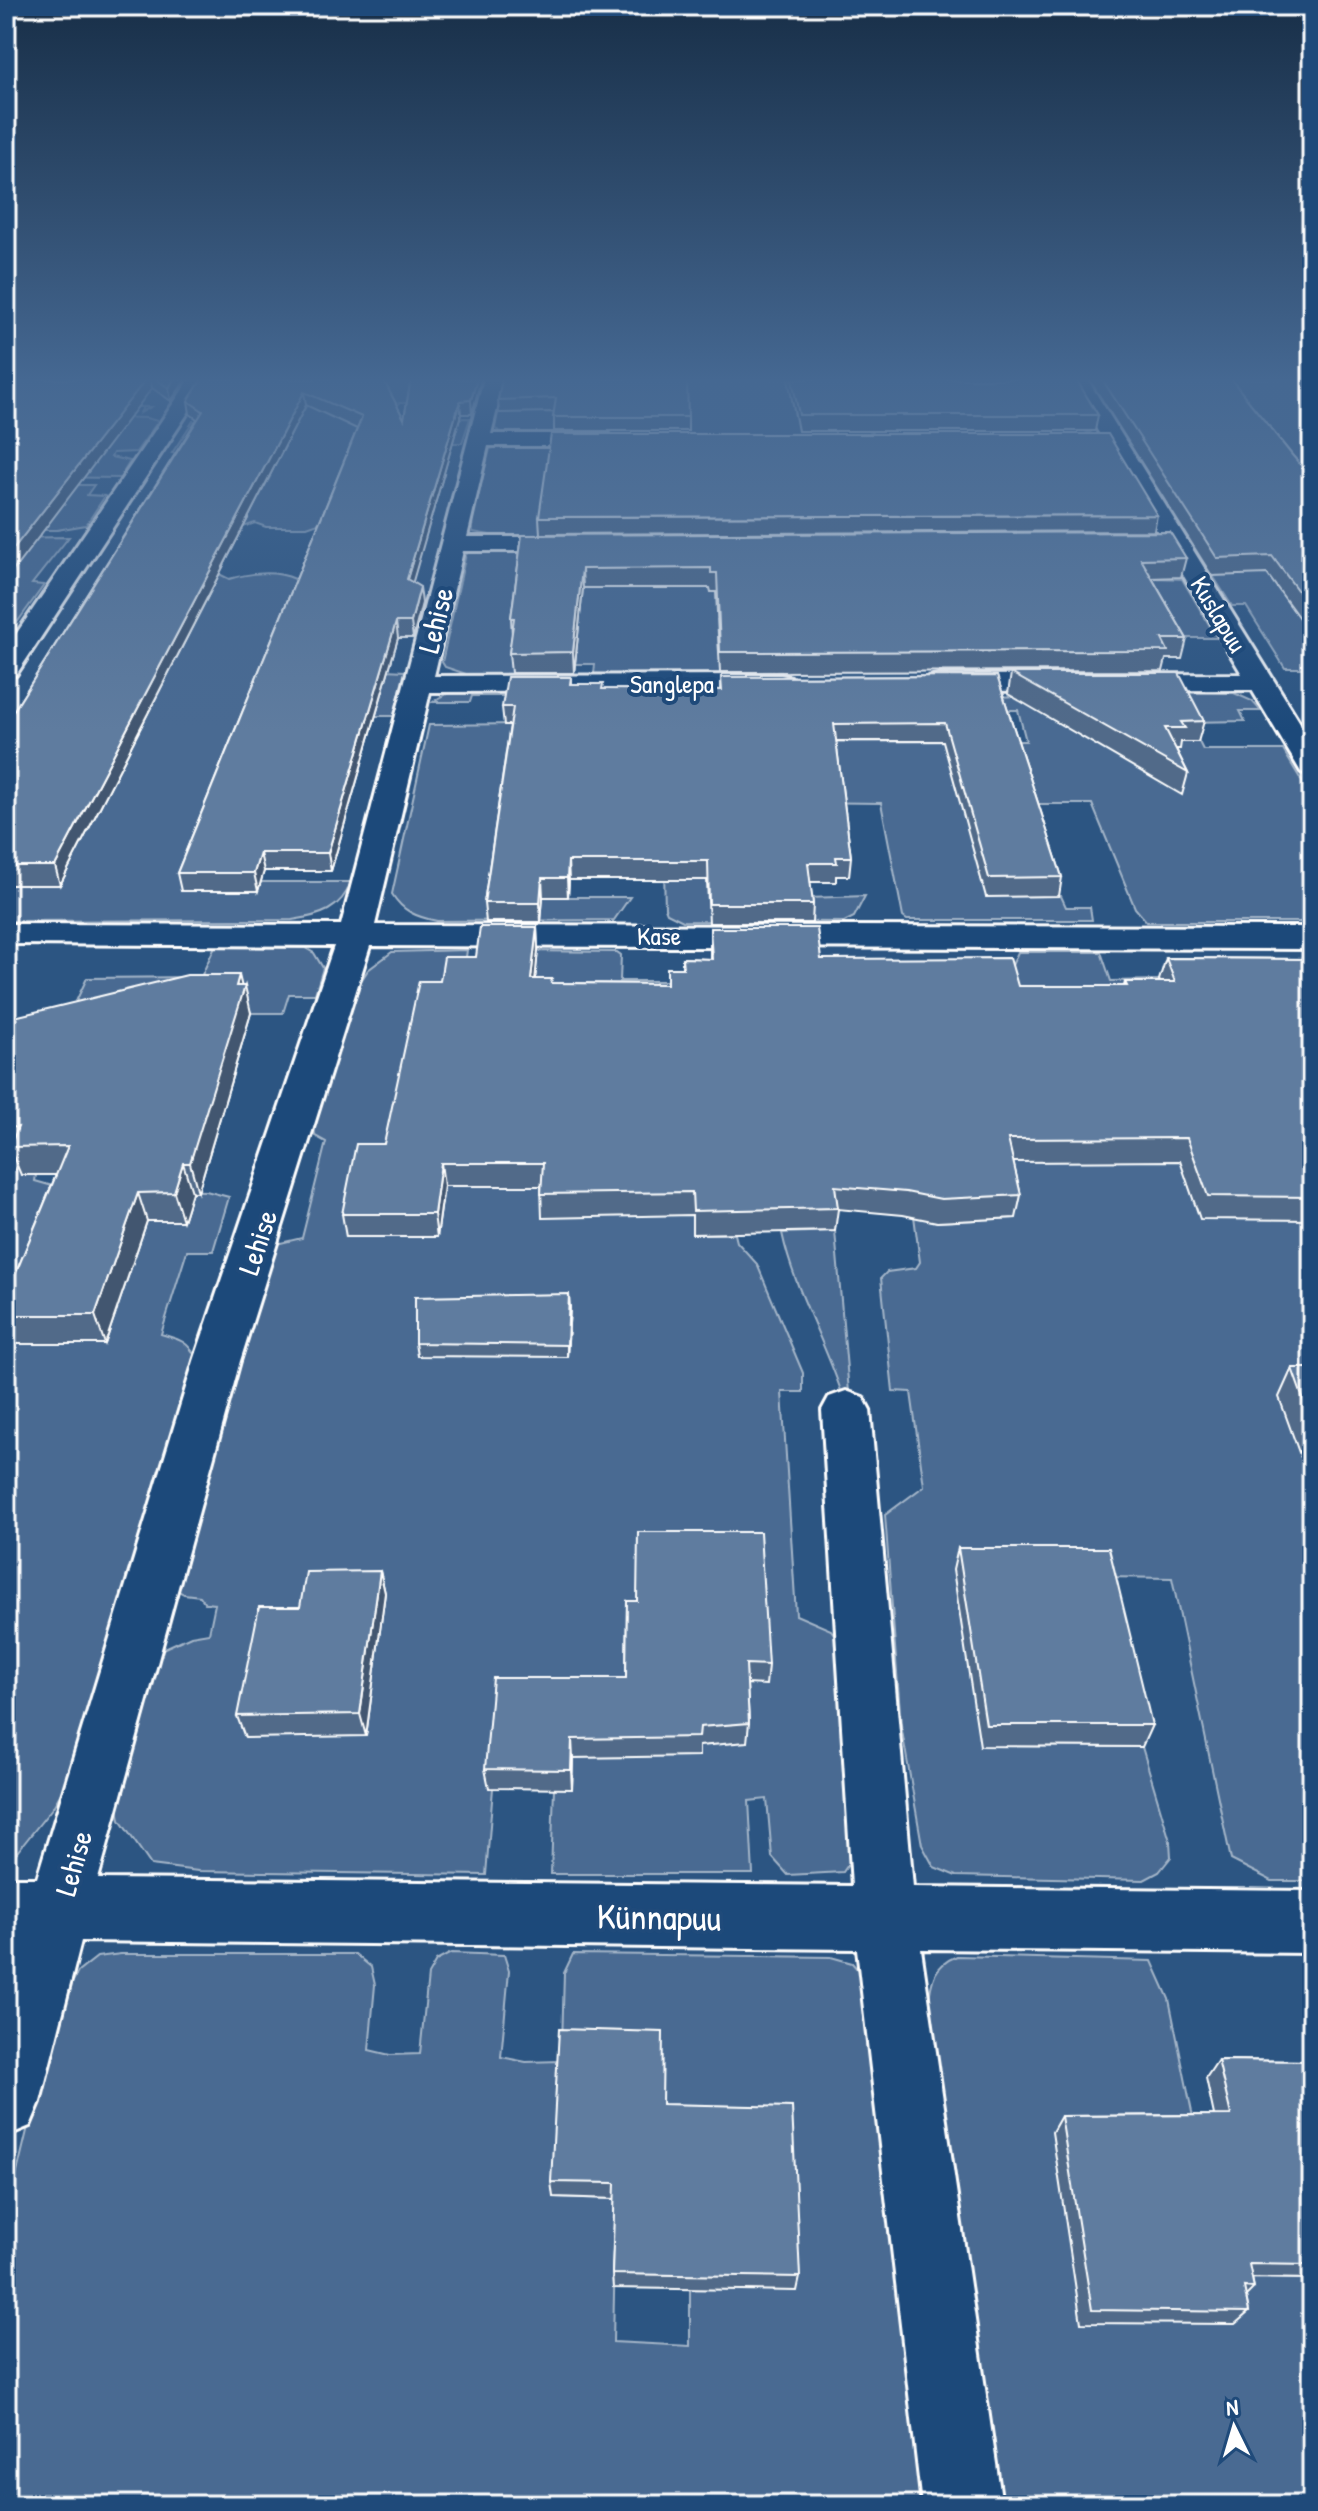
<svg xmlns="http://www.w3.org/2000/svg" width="1318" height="2511" font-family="'Patrick Hand',sans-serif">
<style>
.green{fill:#486b92;stroke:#a4b5c8;stroke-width:2}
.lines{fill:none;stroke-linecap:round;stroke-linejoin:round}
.minor-casing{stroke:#fff;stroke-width:6}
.minor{fill:#1f4a7a;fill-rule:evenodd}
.wall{fill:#516b89;stroke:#fff;stroke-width:2}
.shaded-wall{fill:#42576f;stroke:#fff;stroke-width:2}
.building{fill:#5e7c9f;stroke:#fff;stroke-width:2}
.labels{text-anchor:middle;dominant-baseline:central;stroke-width:8;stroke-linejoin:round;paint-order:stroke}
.far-street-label{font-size:26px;fill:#fff;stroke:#1f4a7a}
.street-label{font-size:30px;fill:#fff;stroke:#1f4a7a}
.near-street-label{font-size:36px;fill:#fff;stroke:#1f4a7a}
</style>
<rect width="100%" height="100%" fill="#2c5582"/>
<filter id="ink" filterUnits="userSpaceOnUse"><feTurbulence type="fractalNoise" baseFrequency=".0125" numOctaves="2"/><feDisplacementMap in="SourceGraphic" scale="16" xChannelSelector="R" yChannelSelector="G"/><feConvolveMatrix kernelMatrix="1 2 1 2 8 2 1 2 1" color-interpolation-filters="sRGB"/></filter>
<g filter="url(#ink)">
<path class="green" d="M354,379H481L409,403H399L397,409L359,420L470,418L462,443H451L349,537L318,523L307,527H266L255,523L213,537L199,564L229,579C249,573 276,570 295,579L340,563L385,670L405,671L394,716H317L254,710L257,891L261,882H351C341,910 320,916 292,920L6,921V885L61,884L171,485L265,486L270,477L244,476L216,453H172L193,421L264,422L304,410L307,405Z
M650,379H1065L1093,431L1079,436H876L866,429L792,398L795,416H831L835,433L831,436L505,434L495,429L499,405Z
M1091,379H1312V506Z
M20,406L151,407L140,413L143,407H16L11,412L35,413L32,419H77L52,420L45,429L63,430L60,435H102L105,431H114L117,427L110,426L113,421L107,420L109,417L146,418L158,421L136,452L113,453L111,457L130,461L120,478L31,477L27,483H14L10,490H21L20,494L71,493L76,485H94L87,495L105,496L86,525L57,530H6V408Z
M594,445L1150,531L1146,534L962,537L959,528H902L904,537H801L799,525L751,529L752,538L661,535V525L606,529V537H501L473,532L472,520L490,449L501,446Z
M1312,524V668H1285L1246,606H1232L1210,571Z
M69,537L32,584L44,585L16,624H6V538Z
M527,549L539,588H615L707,554L711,592L1156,578L1182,579L1217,638H1170L1128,652L1143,676L969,675L966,665L717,620L719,651L744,664L745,675L594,674L595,664H522L521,674H466L445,667L442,662L466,554L475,550Z
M514,690L760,742L1026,741L1018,710H1000L996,697L1019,696V691L1234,693L1252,701L1261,711H1240L1245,721L1189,722L1203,750H1283L1312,798V922H1147L1135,908L1092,804H1029L986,896H1061L1066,907H1090L1092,920H907L903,917L881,803L798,802L808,898L865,896L854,917L844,922L683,921L667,913L665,908L662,798L489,897H630L614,920L437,921C417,917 403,912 392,894L429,725L523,724L511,696H472L470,702H433C452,685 490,691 514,690Z
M215,946L305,948L314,953L323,968L315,994H289L283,1013H242L63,1029L87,978L201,977Z
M467,950L463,979L533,1002L524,951L617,952L621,955L620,981H682L1014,1009L1009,972L1018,952H1101L1111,981L1159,980L1169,1004L1180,1161L1312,1220V1881H1272L1231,1860L1172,1578L1103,1577L980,1746L1142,1747L1170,1841L1171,1857L1159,1872L1144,1880L956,1876L934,1867L922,1845L901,1725L885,1515L924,1486L911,1392L893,1391L881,1278L887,1272L916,1268L920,1262L914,1216L937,1222L1015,1218L1002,1158L692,1215L693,1234H735L737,1242L757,1264L803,1373V1392H782L796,1615L831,1630L838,1640L854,1856L843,1872L788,1875L772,1857L767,1799L749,1801L753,1874H551L554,1788H572H489H493L486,1875L198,1871L151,1865L120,1820L116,1795L158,1651L191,1636L209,1633L215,1604L205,1603L200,1596L184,1594L175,1589L244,1342L276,1244L302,1238L326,1142L315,1136L314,1123L335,1063L352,995L368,970L392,952Z
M6,1168L23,1169L21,1175H36L35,1181L56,1187L206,1191L229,1197L213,1251H187L161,1334C177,1339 187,1340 195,1356L65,1786L53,1807L6,1866Z
M835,1231L849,1392L841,1391C823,1337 794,1289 782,1233Z
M451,1953L504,1955L509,1971L501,2057L526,2062L560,2061L553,2197L616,2199L613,2342L690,2346V2289L662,2121L562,2046L564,1973L573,1954L831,1957L852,1963L870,1984L939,2505H6V2218L52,2027L61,2003L78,1972L97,1957L121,1954H355L371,1967L375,1985L369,2050L390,2055L420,2054L428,1975L436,1961Z
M957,1956L1152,1961L1169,1999L1196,2132L1234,2278L1312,2279V2505H991L928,2007C931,1983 932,1966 957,1956Z"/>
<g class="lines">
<defs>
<path id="minor" d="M190,379H210L20,669L16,675L6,677V649Z
M484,379H504L491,434H608L619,440L608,446H488L467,537H579L588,539L591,544L588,549L579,551H463L434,676L781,675L791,677L795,683L791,689L781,691L430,692L375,925L1312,927V949L370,946L240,1361L98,1879L852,1886L822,1410L829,1397L846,1391L863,1397L870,1410L913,1887L1312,1891V1953L921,1949L1002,2505H922L857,1949L81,1941L40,2102L30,2126L6,2136V1982L18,1940H6V1878H37L194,1361L334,946L6,944V924L341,925Z
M1067,379H1087L1312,742V775L1301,772L1252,690L938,691L928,689L924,683L928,677L938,675L1242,674Z"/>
</defs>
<use href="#minor" class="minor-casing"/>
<use href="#minor" class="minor"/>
</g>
<path class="wall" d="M6,379H186L171,401L152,388Z
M383,379L404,419L411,379H481L472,414H461L412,582L422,603L413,638H398L331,871H264L258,891H181L177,873L357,429L306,405L60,885H6V723L197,419L190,414L188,401Z
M502,379L688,417V431H554V412L499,413L498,400Z
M788,379H1076L1098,415L1095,431H798Z
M1089,379H1231L1292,455L1312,478V636L1267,574L1212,576Z
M1157,515L1154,531L540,534L539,517Z
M522,535L1186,558L1181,577L1152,578L1187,639L1182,659H1166L1163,671L720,672L716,592H711L710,588H583L574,673H511L509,653L512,635L511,618Z
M1011,673L1204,721L1198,742H1181L1180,749H1176L1188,773L1182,795L1008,694Z
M997,676L1062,877L1059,896L986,897L943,741H836L851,857L849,876H836V882H810L813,904L812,923H709L707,880H569L568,897H543L541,922H486L484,903L510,725H504L502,707L571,677V684L603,689L721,690V677Z
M537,927L538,950L535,979L552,983L667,984L682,968V958L710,959V928L821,959L1018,986H1124L1125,982H1160L1159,980L1166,958L1312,959V1220L1200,1219L1180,1161L1013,1162L1021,1195L1016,1218L937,1222L903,1215L838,1209L835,1231L692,1234V1215L542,1218L541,1186H444L437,1237H346L342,1214L384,1144L440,981L476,957Z
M242,986L251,1013L198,1192H192L183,1221H147L105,1344H11L6,1333V1297L56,1175H21L13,1156H6V1019Z
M570,1307L567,1357L417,1356L415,1343Z
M1292,1368H1312V1458H1301L1279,1397Z
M958,1548L1152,1725L1142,1747L980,1746L953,1570Z
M380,1571L385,1593L366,1736L245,1738L237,1716L300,1607Z
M627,1601L768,1665L766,1685L747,1684L749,1723L747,1742L699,1746V1756L573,1758L572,1789L489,1788L485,1769L626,1678Z
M1218,2060L1312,2061V2279L1252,2278L1254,2288L1246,2296L1249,2312L1235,2324L1081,2323L1052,2132L1061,2116L1214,2115L1206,2078Z
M663,2104L800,2277L797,2291L613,2288L612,2274L615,2199L553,2197L551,2182Z"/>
<path class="shaded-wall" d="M146,379H150L152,388L6,580V558Z
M174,379H186L171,401L169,388Z
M477,379H481L472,414L471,400Z
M304,392L306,405L60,885L55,866Z
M460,401L461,414L409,595L407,579Z
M582,569L583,588L574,673L573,652Z
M420,587L422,603L413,638L411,622Z
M396,622L398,638L331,871L328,853Z
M260,853L264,871L258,891L254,873Z
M568,861L569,880L568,897L567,878Z
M542,878L543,897L541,922L540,903Z
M537,927L538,950L533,1002L531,979Z
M239,975L243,992L245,986L251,1013L198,1192L190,1163Z
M183,1163L192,1192L183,1221L174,1192Z
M441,1163L444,1186L437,1237L434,1214Z
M138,1193L147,1221L105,1344L95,1315Z
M569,1294L570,1307L567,1357V1345Z
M380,1571L385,1593L366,1736L360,1714Z
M572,1739L573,1758L572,1789L571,1770Z"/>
<path class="building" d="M6,379H146L6,558Z
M156,379H174L169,388Z
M202,379H383L404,419L411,379H477L471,400L460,401L407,579L420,587L411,622H396L328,853H260L254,873H177L362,417L304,392L55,866H6V723L203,411L188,401Z
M502,379H687L688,417H553L556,398L498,400Z
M792,379H1076L1098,415H799Z
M1102,379H1231L1292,455L1312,478V610L1272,556L1217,558Z
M551,434H1108L1157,515L539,517Z
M1170,532L1186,558L1141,559L1187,639H1162L1168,651L720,652L717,573H711V568L582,569L573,652L509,653L514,618H511L522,535Z
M1011,673H1179L1204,721L1181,722L1185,728H1165L1188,773Z
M997,676L1062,877L989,878L945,723L834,724L851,857H836L837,863H808L813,904H709L708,861H568L567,878H542L540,903H484L513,707H502L507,677H571L570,684H603L602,689L722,690L721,677Z
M480,927H537L531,979H552L551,983L667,984V968H683L682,958L712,959L710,928H817L821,959L1010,958L1018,986H1127L1125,982H1175L1166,958L1312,959V1197L1208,1196L1187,1138L1008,1139L1021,1195L941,1199L906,1192L835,1186L838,1208L693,1211L692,1192L541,1194L543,1163H441L434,1214H342L356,1144H384L419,981H440L444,957H476Z
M187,975H239L236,986H245L190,1163H183L174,1192L138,1193L95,1315H6V1297L68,1146L10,1147L18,1127L6,1128V1019Z
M569,1294L567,1345L415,1343V1297Z
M1292,1368H1312V1424Z
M638,1532H760L768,1665L746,1664L749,1723L700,1727L699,1737L572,1739L571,1770L485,1769L493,1678H626L627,1601H637Z
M958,1548H1109L1152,1725H986Z
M380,1571L360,1714L237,1716L259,1607H300L306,1572Z
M559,2029L663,2032L662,2104L792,2107L800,2277L612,2274L615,2183L551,2182Z
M1218,2060L1312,2061V2265L1249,2264L1254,2288L1244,2287L1249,2312L1092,2310L1061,2116L1231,2115Z"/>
</g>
<linearGradient id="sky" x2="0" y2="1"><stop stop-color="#182f48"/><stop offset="0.52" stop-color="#456892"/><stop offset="1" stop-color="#456892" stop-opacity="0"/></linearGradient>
<rect width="1318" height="731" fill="url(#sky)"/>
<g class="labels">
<g class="far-street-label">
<text transform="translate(1219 614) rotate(59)">Kuslapuu</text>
<text x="672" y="683">Sanglepa</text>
<text x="659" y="935">Kase</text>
</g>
<g class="street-label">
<text transform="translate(435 620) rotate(-76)">Lehise</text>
<text transform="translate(257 1242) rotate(-72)">Lehise</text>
<text transform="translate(73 1863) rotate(-74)">Lehise</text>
</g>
<g class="near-street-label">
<text transform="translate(659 1916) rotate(1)">Künnapuu</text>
</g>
</g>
<rect width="1318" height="2511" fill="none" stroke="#1f4a7a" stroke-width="32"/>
<rect x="16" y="16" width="1286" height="2479" fill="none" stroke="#fff" stroke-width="3" filter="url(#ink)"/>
<g transform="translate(1234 2427) rotate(355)" stroke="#1f4a7a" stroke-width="6" paint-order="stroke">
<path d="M0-6L14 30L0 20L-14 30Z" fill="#ffffff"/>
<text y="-12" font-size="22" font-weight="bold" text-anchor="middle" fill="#ffffff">N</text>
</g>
</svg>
